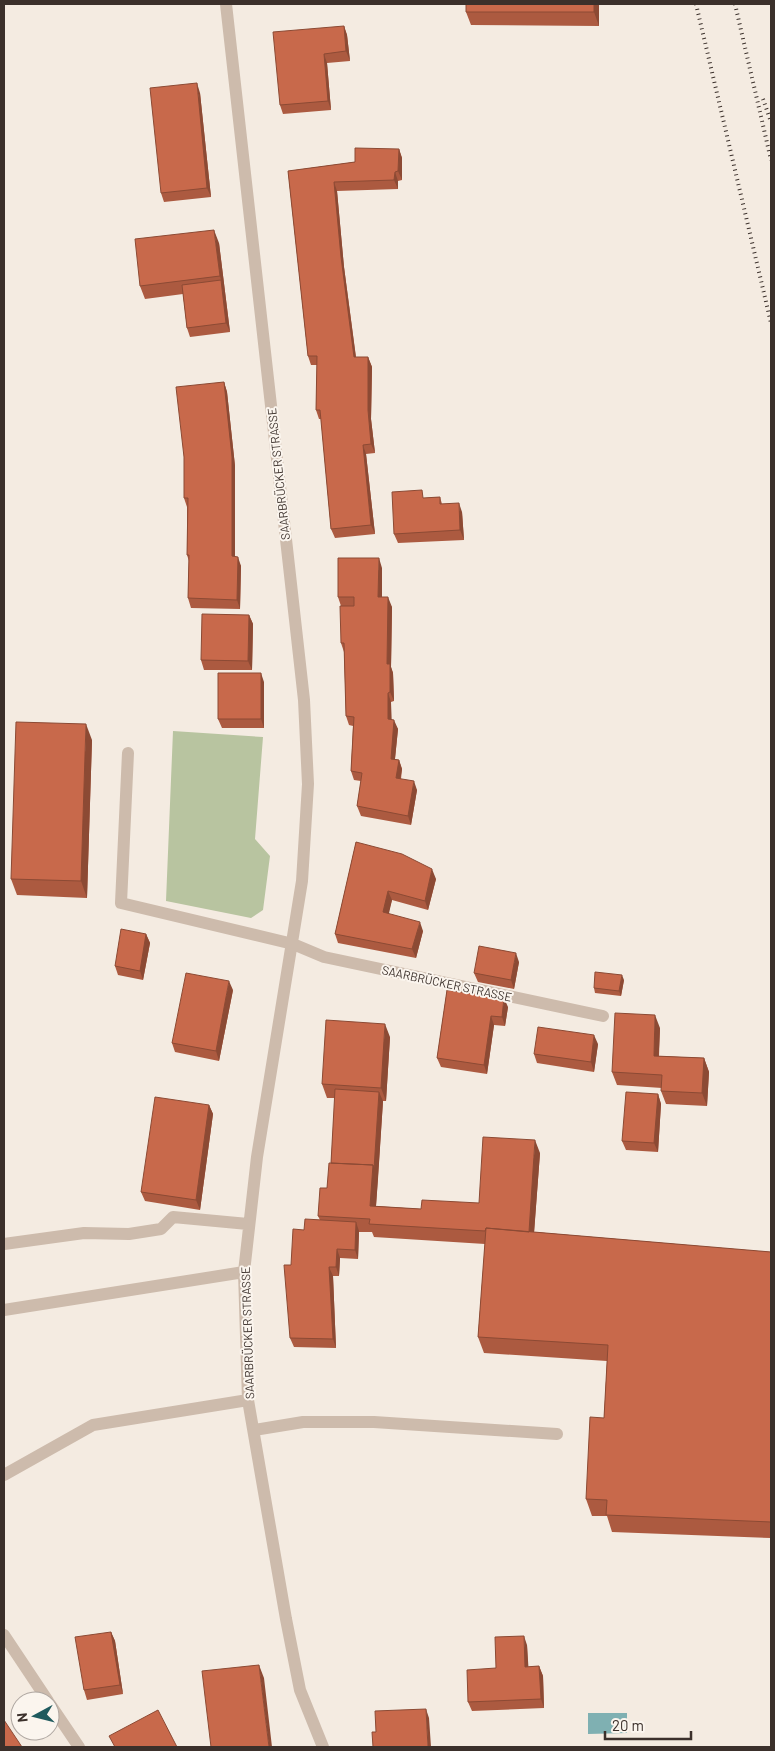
<svg xmlns="http://www.w3.org/2000/svg" width="775" height="1751" font-family="Barlow,sans-serif">
<style>
.green{fill:#b8c4a0}
.water{fill:#7fb0b2}
.lines{fill:none;stroke-linecap:round;stroke-linejoin:round}
.minor{stroke:#cdbbac;stroke-width:12}
.rail{stroke:#3b302b;stroke-width:4;stroke-dasharray:1 4;stroke-linecap:butt}
.wall{fill:#ac5a40}
.shaded-wall{fill:#8c4a34}
.building{fill:#c8694b;stroke:#8c4a34}
.labels{text-anchor:middle;dominant-baseline:central;stroke-width:4;stroke-linejoin:round;paint-order:stroke}
.street-label{font-size:12px;fill:#3b302b;stroke:#fbf5ee}
</style>
<rect width="100%" height="100%" fill="#f4ebe1"/>
<path class="green" d="M173,731L263,737L255,839L270,856L263,910L251,918L166,901Z"/>
<path class="water" d="M588,1713H627V1733L588,1734Z"/>
<g class="lines">
<path class="minor" d="M226,4L304,700L308,784L302,881L257,1157L244,1272L248,1400L286,1619L300,1690L323,1747
M128,753L121,903L293,944L324,957L603,1016
M4,1244L84,1233L129,1234L161,1229L173,1217L248,1224
M4,1310L244,1272
M254,1430L303,1422H374L557,1434
M4,1475L93,1425L248,1400
M4,1635L48,1701
M50,1704L79,1747"/>
<path class="rail" d="M696,4L771,323
M735,4L771,160
M763,99L771,122"/>
</g>
<path class="wall" d="M599,4V26L471,25L466,12Z
M344,26L347,35L350,61L327,63L331,110L283,114L280,105Z
M200,93L211,197L164,202L161,193Z
M399,149L402,158V180L398,181V189L337,191L344,267L356,357H368L372,367L371,419L375,453L366,454L375,534L335,538L331,529L321,419H319L316,410L317,365H311L308,356L288,171L355,162Z
M219,243L230,332L190,337L187,328L183,294L145,299L140,286Z
M224,382L227,392L235,466V556L241,566L240,609L191,608L188,598L189,561L187,555V507L184,498Z
M440,497L442,504L462,512L464,540L398,543L394,534L425,498Z
M382,568V597L392,607L391,667L393,673L394,701L391,702V719L398,729L395,759L399,760L402,769L401,779L417,790L411,825L361,816L357,806L361,781L354,780L351,771L353,726L349,725L346,716L344,652L341,643V606L338,597Z
M249,615L253,624L252,670H204L201,660Z
M264,682V728H222L218,719Z
M92,740L87,898L17,895L11,879Z
M356,842L436,879L428,910L392,900L388,914L423,931L416,958L338,943L335,934Z
M146,934L150,943L143,980L118,975L115,966Z
M519,962L514,989L478,982L474,973Z
M624,980L621,996L595,993L594,988Z
M233,990L219,1061L175,1052L172,1043Z
M447,990L508,1007L505,1026L494,1025L487,1074L441,1067L437,1058Z
M660,1028L659,1056L704,1058L709,1072L707,1106L666,1104L661,1091L662,1088L617,1085L612,1072Z
M390,1037L386,1101H383L376,1206L421,1209L479,1203L540,1153L534,1232L771,1252V1538L612,1532L607,1516H592L586,1499L604,1418L607,1361L484,1353L478,1337L485,1244L374,1237L372,1232H359L358,1259L340,1258L339,1276H333L336,1348L294,1347L290,1338L291,1265L304,1230L320,1220L318,1216L327,1188L331,1163L335,1098H327L322,1084Z
M598,1044L594,1072L537,1063L534,1054Z
M658,1094L661,1104L658,1152L626,1150L622,1141Z
M209,1105L213,1114L200,1210L145,1201L141,1192Z
M111,1632L115,1641L123,1694L87,1700L84,1690Z
M527,1645L528,1667L539,1666L543,1676L544,1708L472,1711L468,1702L496,1668Z"/>
<path class="shaded-wall" d="M594,4H599V26L594,12Z
M344,26L347,35L350,61L346,51Z
M324,54L327,63L331,110L328,101Z
M197,83L200,93L211,197L207,188Z
M399,149L402,158V180L398,171Z
M395,172L398,181V189L394,180Z
M334,182L337,191L344,267L357,366L354,357L341,257Z
M214,230L219,243L230,332L226,323L221,280L220,276Z
M368,357L372,367L371,419L375,453L371,444L368,410Z
M224,382L227,392L235,466V565L232,556Z
M363,445L366,454L375,534L371,525Z
M459,503L462,512L464,540L460,530Z
M238,557L241,566L240,609L237,600Z
M379,558L382,568V606L378,597Z
M388,597L392,607L391,667L393,673L394,701L390,692L387,664Z
M249,615L253,624L252,670L248,661Z
M261,673L264,682V728L261,719Z
M388,693L391,702L392,728L388,719Z
M394,720L398,729L394,768L391,759Z
M86,724L92,740L87,898L81,881Z
M399,760L402,769L399,787L396,778Z
M414,781L417,790L411,825L408,816Z
M432,869L436,879L428,910L425,901Z
M388,891L392,900L387,922L383,912Z
M420,922L423,931L416,958L412,949Z
M146,934L150,943L143,980L140,971Z
M516,953L519,962L514,989L511,980Z
M622,975L624,980L621,996L619,991Z
M229,981L233,990L219,1061L216,1051Z
M504,998L508,1007L505,1026L502,1017Z
M655,1015L660,1028L658,1069L654,1056Z
M491,1016L494,1025L487,1074L484,1065Z
M385,1024L390,1037L386,1101L381,1088Z
M594,1035L598,1044L594,1072L591,1062Z
M704,1058L709,1072L707,1106L702,1093Z
M379,1092L383,1101L378,1179L374,1169Z
M658,1094L661,1104L658,1152L654,1143Z
M209,1105L213,1114L200,1210L196,1200Z
M535,1140L540,1153L533,1247L529,1234Z
M373,1165L378,1179L375,1219L370,1206Z
M356,1222L359,1231L358,1259L355,1250Z
M337,1249L340,1258L339,1276L336,1267Z
M329,1267L333,1276L336,1348L333,1339Z
M111,1632L115,1641L123,1694L120,1685Z
M524,1636L527,1645L529,1676L525,1667Z
M259,1665L264,1678L272,1747H269Z
M539,1666L543,1676L544,1708L541,1699Z
M426,1709L429,1718L431,1747H428Z"/>
<path class="building" d="M466,4H594V12H466Z
M344,26L346,51L324,54L328,101L280,105L273,32Z
M197,83L207,188L161,193L150,88Z
M355,148L399,149L398,171L395,172L394,180L334,182L341,257L354,357H368V410L371,444L363,445L371,525L331,529L320,410H316L317,356H308L288,171L355,162Z
M214,230L220,276L140,286L135,239Z
M221,280L226,323L187,328L182,285Z
M224,382L232,457V556L238,557L237,600L188,598L189,555H187L188,498H184V457L176,387Z
M422,490L423,498L440,497V504L459,503L460,530L394,534L392,492Z
M338,558H379L378,597H388L387,664H390V692L388,693V719L394,720L391,759L399,760L396,778L414,781L408,816L357,806L362,773L351,771L354,717L346,716L344,643H341L340,606H354V597H338Z
M202,614L249,615L248,661L201,660Z
M218,673H261V719H218Z
M16,722L86,724L81,881L11,879Z
M356,842L402,854L432,869L425,901L388,891L383,912L420,922L412,949L335,934Z
M121,929L146,934L140,971L115,966Z
M479,946L516,953L511,980L474,973Z
M595,972L622,975L619,991L594,988Z
M186,973L229,981L216,1051L172,1043Z
M447,990L504,998L502,1017L491,1016L484,1065L437,1058Z
M615,1013L655,1015L654,1056L704,1058L702,1093L661,1091L662,1075L612,1072Z
M326,1020L385,1024L381,1088L322,1084Z
M538,1027L594,1035L591,1062L534,1054Z
M335,1089L379,1092L374,1169L373,1165L331,1163Z
M626,1092L658,1094L654,1143L622,1141Z
M155,1097L209,1105L196,1200L141,1192Z
M483,1137L535,1140L529,1232L486,1228L485,1231L369,1224L370,1219L318,1216L320,1188H327L329,1163L373,1165L370,1206L421,1209L422,1200L479,1203Z
M305,1219L356,1222L355,1250L337,1249L336,1267H329L333,1339L290,1338L284,1265H291L293,1229L304,1230Z
M486,1228L771,1252V1522L606,1515L607,1500L586,1499L590,1417L604,1418L608,1345L478,1337Z
M111,1632L120,1685L84,1690L75,1637Z
M524,1636L525,1667L539,1666L541,1699L468,1702L467,1670L496,1668L495,1637Z
M259,1665L269,1747H211L202,1671Z
M426,1709L428,1747H373L372,1732H376L375,1711Z
M158,1710L177,1747H115L109,1736Z
M4,1720L22,1747H4Z"/>
<g class="labels">
<g class="street-label">
<text transform="translate(278 474) rotate(-96)">SAARBRÜCKER STRASSE</text>
<text transform="translate(447 983) rotate(12)">SAARBRÜCKER STRASSE</text>
<text transform="translate(247 1333) rotate(-92)">SAARBRÜCKER STRASSE</text>
</g>
</g>
<rect width="775" height="1751" fill="none" stroke="#3b302b" stroke-width="10"/>
<g transform="translate(35 1716) rotate(263)"><circle r="24" fill="#fbf5ee" stroke="#aea6a0"/>
<path d="M0-4L9 19L0 12L-9 19Z" fill="#1f5a5e"/>
<text y="-8" font-size="14" font-weight="bold" text-anchor="middle" fill="#3b302b">N</text>
</g>
<path d="M605 1731v8h86v-8" fill="none" stroke="#3b302b" stroke-width="2.5"/>
<text x="612" y="1731" font-size="15" fill="#3b302b" stroke="#fbf5ee" stroke-width="4" paint-order="stroke">20 m</text>
</svg>
